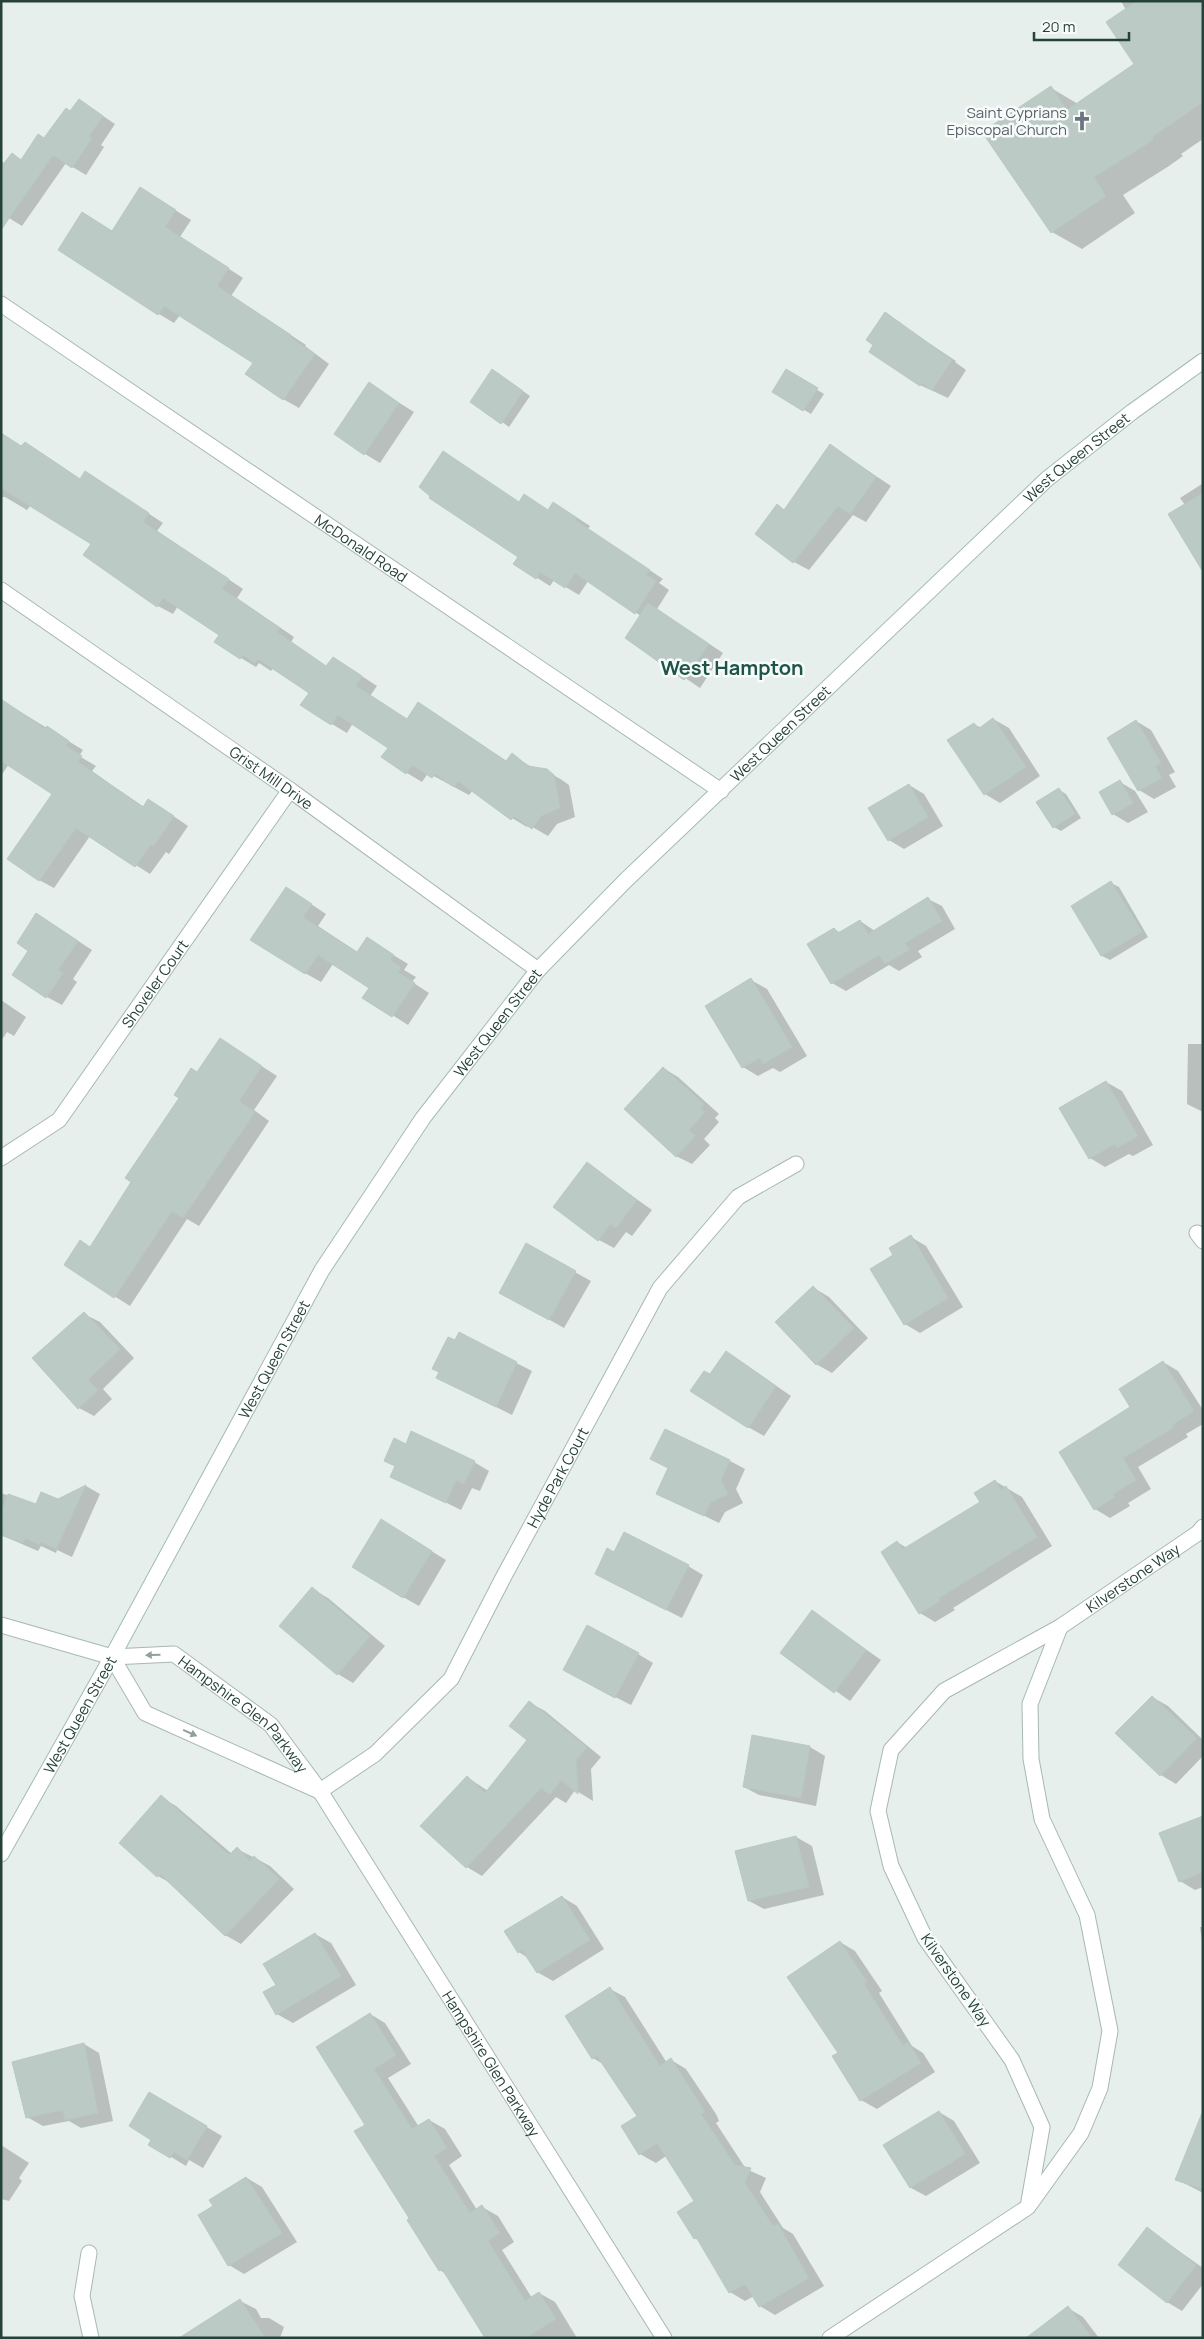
<svg xmlns="http://www.w3.org/2000/svg" width="1204" height="2339" font-family="Manrope,sans-serif">
<style>
.shadow{fill:#0003}
.building{fill:#bbcac4;stroke:#b8c9c2}
.lines{fill:none;stroke-linecap:round;stroke-linejoin:round}
.minor-casing{stroke:#a8b8b2;stroke-width:17}
.secondary-casing{stroke:#a4bbb3;stroke-width:17}
.minor{stroke:#fff;stroke-width:15}
.secondary{stroke:#fff;stroke-width:15}
.oneway{fill:#92a09c}
.labels{text-anchor:middle;dominant-baseline:central;stroke-width:5;stroke-linejoin:round;paint-order:stroke}
.worship-label{font-size:15px;fill:#5b616d;stroke:#f7fbf9;text-anchor:end}
.street-label{font-size:15px;fill:#24423a;stroke:#f7fbf9}
.district-label{font-size:20px;font-weight:bold;fill:#1f5548;stroke:#f7fbf9}
</style>
<rect width="100%" height="100%" fill="#e6efeb"/>
<path class="shadow" d="M1121,1H1203V139L1181,154L1183,156L1169,166L1123,195L1135,213L1082,249L1052,232L1051,88L1078,104L1136,64L1126,10Z
M79,100L115,124L101,145L104,147L86,175L66,163L22,226L1,213V161L5,164L12,154L22,160L71,112Z
M156,198L191,220L180,237L243,278L231,296L306,345L305,346L329,364L299,408L283,399L254,363L180,315L174,323L159,314L59,250L113,232Z
M885,314L956,361L955,362L966,370L948,398L920,385Z
M786,371L824,394L811,414L774,392Z
M500,375L530,396L509,427L502,422Z
M369,384L414,412L380,463L365,454Z
M1,433L22,447L25,443L40,452L81,480L86,472L163,523L157,531L243,589L237,598L294,637L291,642L327,667H348L377,686L370,696L408,720L434,713L507,762L512,755L533,768L546,771L562,780L569,785L575,817L557,824L548,836L529,825L527,827L512,818L473,790L469,795L428,773L422,782L407,773L383,757L389,747L353,723L347,733L332,724L310,692L274,667L271,671L259,663L256,667L241,658L216,642L221,634L178,606L173,614L158,606L92,543L31,505L27,510L5,497H1Z
M831,446L891,486L866,522L853,515L809,570L794,562L785,510Z
M1202,484L1203,485V565L1185,505L1180,498Z
M520,503L549,511H567L590,526L588,529L663,579L659,583L669,590L657,609L723,653L700,688L626,638L641,616L588,581L579,595L554,580L550,586L515,564L520,557Z
M1,700L83,750L79,756L96,766L92,771L113,786L144,807L163,809L188,826L169,854L166,852L150,874L90,836L54,888L39,880L54,794L9,764L1,776Z
M993,719L1009,728L1040,776L1000,803L985,794L974,724L981,728Z
M1136,721L1151,730L1175,772L1169,775L1176,787L1154,799L1139,790Z
M1120,782L1135,791L1148,812L1128,823L1113,814Z
M909,785L924,794L943,826L904,849L889,840Z
M1059,790L1066,794L1081,818L1061,831L1054,827Z
M1111,883L1119,887L1148,937L1110,960L1102,956L1073,906Z
M302,898L326,914L318,926L358,953L382,948L408,964L404,970L416,977L412,982L429,993L408,1025L364,997L371,988L333,964L321,982L305,973Z
M928,899L942,906L955,929L918,951L922,957L899,971L889,965L846,991L832,983L834,929L841,933L860,921L875,931Z
M52,924L92,950L73,979L77,982L62,1005L47,997L30,950Z
M751,980L767,989L807,1056L780,1072L773,1068L758,1076L743,1067L707,1006Z
M1,1000L26,1017L14,1036L7,1032L1,1041Z
M221,1040L277,1076L254,1110L269,1121L199,1226L187,1219L130,1306L65,1265L81,1242L91,1248Z
M1188,1044H1203V1112L1187,1104Z
M663,1068L678,1077L719,1114L715,1118L719,1122L704,1139L710,1145L692,1164L676,1156Z
M1106,1082L1122,1091L1153,1145L1133,1156L1129,1154L1105,1167L1090,1158L1061,1108Z
M587,1164L652,1210L632,1236L626,1232L614,1248L599,1240Z
M911,1237L926,1246L963,1307L920,1333L905,1324L894,1255Z
M526,1245L591,1281L564,1328L516,1301Z
M814,1288L829,1297L868,1338L832,1373L816,1364Z
M84,1314L100,1322L134,1358L103,1389L112,1399L94,1416L79,1408Z
M459,1334L532,1371L512,1415L438,1378Z
M742,1362L791,1396L764,1436L748,1427L711,1376Z
M1163,1362L1178,1371L1203,1410V1424L1186,1434L1188,1437L1138,1467L1151,1489L1128,1503L1130,1506L1110,1518L1095,1509L1132,1408Z
M406,1445L474,1462L489,1471L480,1491L472,1488L461,1510L392,1476Z
M730,1461L745,1469L736,1489L743,1503L725,1512L719,1523L658,1493Z
M995,1481L1022,1497L1052,1546L953,1608L955,1610L935,1622L920,1613L897,1542L907,1548L982,1503Z
M86,1486L100,1494L72,1557L57,1550L56,1553L41,1546L38,1551L1,1535V1493L36,1506L58,1500Z
M397,1530L446,1560L419,1606L403,1597Z
M614,1554L688,1566L703,1575L682,1618L611,1582Z
M312,1589L328,1598L385,1646L353,1683L338,1674L281,1626Z
M812,1611L881,1660L850,1701L782,1653Z
M638,1654L653,1663L631,1705L580,1679Z
M1152,1697L1168,1706L1203,1740V1756L1176,1784L1161,1775Z
M530,1703L545,1711L601,1757L591,1769L593,1801L575,1790L566,1803L556,1797L482,1876L467,1867L422,1826L467,1777L488,1791L528,1739Z
M754,1737L810,1747L825,1756L816,1806L759,1795L744,1787Z
M161,1797L176,1806L232,1854L237,1849L255,1858L270,1866L294,1889L241,1944L225,1935L172,1884L158,1876L120,1843Z
M1203,1817V1887L1195,1890L1180,1881Z
M796,1837L812,1846L824,1895L764,1909L749,1901Z
M562,1897L577,1906L604,1949L553,1981L537,1972L528,1958L519,1952L506,1931Z
M1200,1927H1203V1947Z
M315,1934L331,1943L356,1985L293,2023L277,2014V1985Z
M840,1942L855,1951L882,1991L879,1993L912,2046L923,2053L935,2072L877,2109L861,2100L840,2053Z
M610,1989L625,1997L667,2063L671,2060L686,2069L716,2114L719,2121L716,2123L746,2169L766,2178L760,2192L783,2228L793,2234L824,2286L775,2315L760,2306L754,2296L745,2301L730,2292L700,2241L694,2238L696,2201L666,2156L656,2163L640,2154L638,2116L603,2064L593,2058Z
M370,2014L385,2023L411,2064L388,2078L419,2127L429,2120L445,2129L462,2156L449,2165L477,2210L482,2207L498,2216L514,2242L502,2250L532,2298L539,2293L555,2302L577,2338H486L447,2275L440,2270L411,2219L366,2125Z
M84,2044L99,2053L113,2121L81,2128L69,2121L43,2126L27,2117Z
M150,2094L222,2136L203,2168L189,2160L186,2166L150,2144L153,2139Z
M939,2112L954,2121L980,2163L926,2196L911,2188Z
M1203,2136V2193L1176,2179Z
M1,2145L29,2163L19,2178L22,2181L9,2201L1,2199Z
M247,2178L262,2187L297,2242L244,2274L229,2265L215,2206Z
M1148,2229L1203,2268V2284L1182,2311L1167,2302Z
M240,2301L256,2309L261,2318H269L284,2327L280,2338H182Z
M1068,2308L1083,2317L1099,2338H1028Z"/>
<path class="building" d="M1137,1H1203V102L1152,137L1154,139L1139,149L1094,177L1106,196L1051,233L982,132L1051,86L1067,110L1134,64L1106,22Z
M79,99L103,116L89,136L92,138L72,168L53,155L1,230V167L12,153L21,160L38,134L44,138L66,108L70,111Z
M140,187L176,210L165,227L229,268L217,286L291,335L290,337L315,354L283,400L245,374L253,363L164,306L158,315L58,250L82,212L112,231Z
M885,312L952,360L932,390L922,383L920,386L869,352L873,345L866,340Z
M492,369L523,391L501,424L470,402Z
M786,369L818,388L803,411L772,392Z
M369,382L399,403L364,455L334,434Z
M1,433L21,446L25,442L80,479L85,471L149,513L143,522L229,579L222,589L280,628L277,632L326,666L333,657L362,676L356,686L407,719L418,702L506,761L512,753L528,766L547,769L554,775L560,808L541,816L532,829L514,816L511,820L458,781L454,787L435,774L432,778L412,765L406,774L381,757L388,748L338,715L331,725L300,705L309,693L258,659L255,663L243,655L240,659L214,642L219,635L163,598L157,607L83,555L91,544L1,488Z
M830,444L876,477L850,514L838,506L793,563L755,534L777,504L784,510Z
M443,451L519,502L524,494L548,510L553,502L577,518L575,520L650,570L646,575L656,581L635,614L575,573L565,588L540,572L536,579L513,564L518,557L429,498L430,496L419,487Z
M1203,493V572L1168,514Z
M648,603L709,644L684,680L625,638Z
M1,699L45,729L47,726L69,741L66,746L82,756L78,762L98,776L143,807L148,799L174,816L154,846L151,844L135,867L76,828L39,881L7,859L52,794L1,761Z
M993,718L1026,767L984,795L947,740L974,723L978,729Z
M1136,720L1161,763L1155,766L1162,778L1138,791L1107,738Z
M1120,780L1133,803L1112,815L1099,792Z
M909,784L928,817L888,841L868,808Z
M1059,788L1075,814L1053,828L1036,802Z
M1111,881L1142,932L1101,956L1071,906Z
M286,887L312,904L303,917L357,952L367,937L394,955L390,960L401,967L398,972L415,983L392,1017L362,998L369,988L318,955L305,974L250,940Z
M928,897L942,921L905,943L909,950L885,964L879,955L831,984L807,944L834,928L838,933L860,920L868,934Z
M36,913L78,941L58,970L63,973L46,998L12,975L28,951L17,943Z
M751,978L792,1047L763,1064L760,1058L742,1068L705,1006Z
M220,1038L262,1066L239,1101L255,1112L183,1218L172,1211L114,1298L64,1265L80,1240L90,1247L131,1182L125,1178L179,1098L174,1095L191,1068L197,1072Z
M663,1067L704,1104L700,1109L705,1112L689,1130L695,1136L676,1157L624,1109Z
M1106,1081L1138,1136L1117,1148L1115,1144L1089,1159L1059,1108Z
M587,1162L637,1200L616,1228L610,1224L598,1241L553,1207Z
M911,1235L948,1298L904,1325L870,1269L893,1255L889,1248Z
M526,1243L576,1271L549,1320L499,1293Z
M813,1286L854,1328L816,1365L775,1322Z
M84,1312L120,1349L88,1380L98,1390L78,1409L32,1358Z
M459,1332L517,1362L496,1407L436,1378L439,1372L432,1369L448,1337L455,1340Z
M726,1351L776,1386L748,1428L690,1391L704,1371L710,1374Z
M1163,1361L1194,1411L1172,1425L1173,1428L1123,1458L1136,1480L1113,1494L1115,1497L1094,1510L1059,1452L1130,1407L1119,1389Z
M665,1429L730,1460L721,1480L728,1494L710,1503L704,1516L656,1494L668,1468L650,1459Z
M411,1431L475,1461L464,1484L456,1480L446,1503L390,1477L395,1466L384,1461L394,1438L406,1444Z
M995,1480L1001,1490L1006,1486L1037,1537L939,1598L940,1601L919,1614L881,1552L897,1541L904,1551L903,1549L980,1502L974,1493Z
M86,1485L56,1549L41,1542L40,1545L25,1538L23,1543L1,1535V1513L8,1494L36,1504L41,1492L58,1499Z
M381,1519L432,1551L403,1598L352,1567Z
M624,1532L689,1565L666,1610L595,1574L607,1548L614,1552Z
M312,1587L370,1636L337,1675L279,1626Z
M812,1610L866,1650L834,1693L780,1653Z
M587,1625L639,1653L615,1698L563,1670Z
M1152,1696L1197,1738L1160,1776L1115,1733Z
M529,1701L587,1747L576,1760L578,1794L561,1780L550,1795L541,1788L466,1868L420,1826L467,1776L485,1793L527,1740L509,1726Z
M752,1735L810,1746L801,1798L743,1787Z
M161,1795L229,1855L237,1847L250,1861L254,1856L279,1879L225,1936L160,1874L157,1877L119,1843Z
M1203,1816V1872L1179,1882L1159,1833Z
M796,1836L809,1887L748,1901L735,1851Z
M562,1896L590,1940L537,1973L522,1950L518,1953L504,1931Z
M315,1933L341,1976L276,2015L263,1992L276,1985L263,1964Z
M840,1941L867,1982L864,1984L903,2046L908,2042L921,2063L860,2101L832,2056L838,2053L787,1977Z
M610,1987L660,2066L671,2058L700,2104L705,2112L701,2114L735,2165L751,2168L745,2183L773,2226L778,2224L809,2278L759,2307L745,2284L729,2293L696,2237L694,2239L677,2212L694,2201L657,2143L639,2155L621,2126L637,2116L597,2056L592,2059L565,2016Z
M370,2013L396,2055L374,2069L412,2129L429,2119L447,2148L434,2156L470,2213L482,2205L500,2233L488,2241L525,2301L539,2292L556,2319L526,2338H485L442,2269L439,2271L407,2220L409,2218L354,2131L365,2125L316,2047Z
M84,2043L98,2113L65,2120L63,2110L26,2118L12,2062Z
M149,2092L207,2126L187,2160L174,2152L170,2158L148,2145L151,2140L129,2126Z
M939,2111L965,2154L910,2188L883,2145Z
M1202,2113H1203V2189L1175,2180Z
M246,2177L282,2233L228,2266L198,2215L213,2206L209,2200Z
M1147,2227L1196,2265L1167,2303L1118,2265Z
M240,2299L265,2338H179Z
M1068,2306L1092,2338H1026Z"/>
<g class="lines">
<defs>
<g id="minor">
<path id="s1" d="M1,304L721,791"/>
<path id="s2" d="M1,590L290,790L538,970"/>
<path id="s3" d="M1,1158L59,1120L290,790"/>
<path d="M1197,1233L1203,1241"/>
<path id="s4" d="M1,1625L112,1657L174,1654L271,1725L320,1791L664,2338"/>
<path d="M112,1657L145,1713L319,1791"/>
<path id="s5" d="M320,1791L375,1754L451,1679L504,1576L660,1288L738,1197L796,1164"/>
<path d="M1030,2204L1081,2133L1100,2088L1110,2031L1087,1915L1042,1819L1031,1759L1030,1704L1060,1627"/>
<path d="M89,2253L82,2296L91,2338"/>
<path id="s6" d="M830,2338L1028,2207L1042,2127L1012,2060L925,1938L891,1866L878,1811L891,1750L944,1691L1060,1627L1198,1533L1203,1527"/>
</g>
<g id="secondary">
<path id="s7" d="M1,1854L112,1657L322,1270L423,1118L538,970L626,880L1047,479L1132,412L1203,361"/>
</g>
</defs>
<use href="#minor" class="minor-casing"/>
<use href="#secondary" class="secondary-casing"/>
<use href="#minor" class="minor"/>
<use href="#secondary" class="secondary"/>
</g>
<defs><path id="oneway-solid" d="M-6-.8H1V-3.2L6.5 0L1 3.2V.8H-6Z" transform="scale(1.25)"/></defs>
<g class="oneway">
<use href="#oneway-solid" transform="translate(153 1655) rotate(178)"/>
<use href="#oneway-solid" transform="translate(190 1733) rotate(24)"/>
</g>
<defs>
<symbol id="church-bare" viewBox="-9 -9 18 18"><path d="M-1.2-6h2.4v3.5h3.3v2.4h-3.3V6h-2.4V-.1h-3.3v-2.4h3.3Z" fill="#6b7280" stroke="#f7fbf9" stroke-width="2.5" paint-order="stroke"/></symbol>
</defs>
<g fill-rule="evenodd">
<use href="#church-bare" x="1068" y="107" width="28" height="28"/>
</g>
<g class="labels">
<g class="worship-label">
<text x="1067" y="112">Saint Cyprians<tspan x="1067" dy="17">Episcopal Church</tspan></text>
</g>
<g class="street-label">
<text stroke="none"><textPath href="#s7" startOffset="1780">West Queen Street</textPath></text>
<text stroke="none"><textPath href="#s1" startOffset="435">McDonald Road</textPath></text>
<text stroke="none"><textPath href="#s7" startOffset="1375">West Queen Street</textPath></text>
<text stroke="none"><textPath href="#s2" startOffset="329">Grist Mill Drive</textPath></text>
<text stroke="none"><textPath href="#s3" startOffset="236">Shoveler Court</textPath></text>
<text stroke="none"><textPath href="#s7" startOffset="970">West Queen Street</textPath></text>
<text stroke="none"><textPath href="#s7" startOffset="565">West Queen Street</textPath></text>
<text stroke="none"><textPath href="#s5" startOffset="401">Hyde Park Court</textPath></text>
<text stroke="none"><textPath href="#s6" startOffset="1040">Kilverstone Way</textPath></text>
<text stroke="none"><textPath href="#s7" startOffset="160">West Queen Street</textPath></text>
<text stroke="none"><textPath href="#s4" startOffset="270">Hampshire Glen Parkway</textPath></text>
<text transform="translate(956 1980) rotate(55)">Kilverstone Way</text>
<text stroke="none"><textPath href="#s4" startOffset="702">Hampshire Glen Parkway</textPath></text>
</g>
<g class="district-label">
<text x="732" y="667">West Hampton</text>
</g>
</g>
<rect width="1204" height="2339" fill="none" stroke="#24423a" stroke-width="5"/>
<path d="M1034 32v8h95v-8" fill="none" stroke="#24423a" stroke-width="2.5"/>
<text x="1042" y="32" font-size="15" fill="#24423a" stroke="#f7fbf9" stroke-width="4" paint-order="stroke">20 m</text>
</svg>
